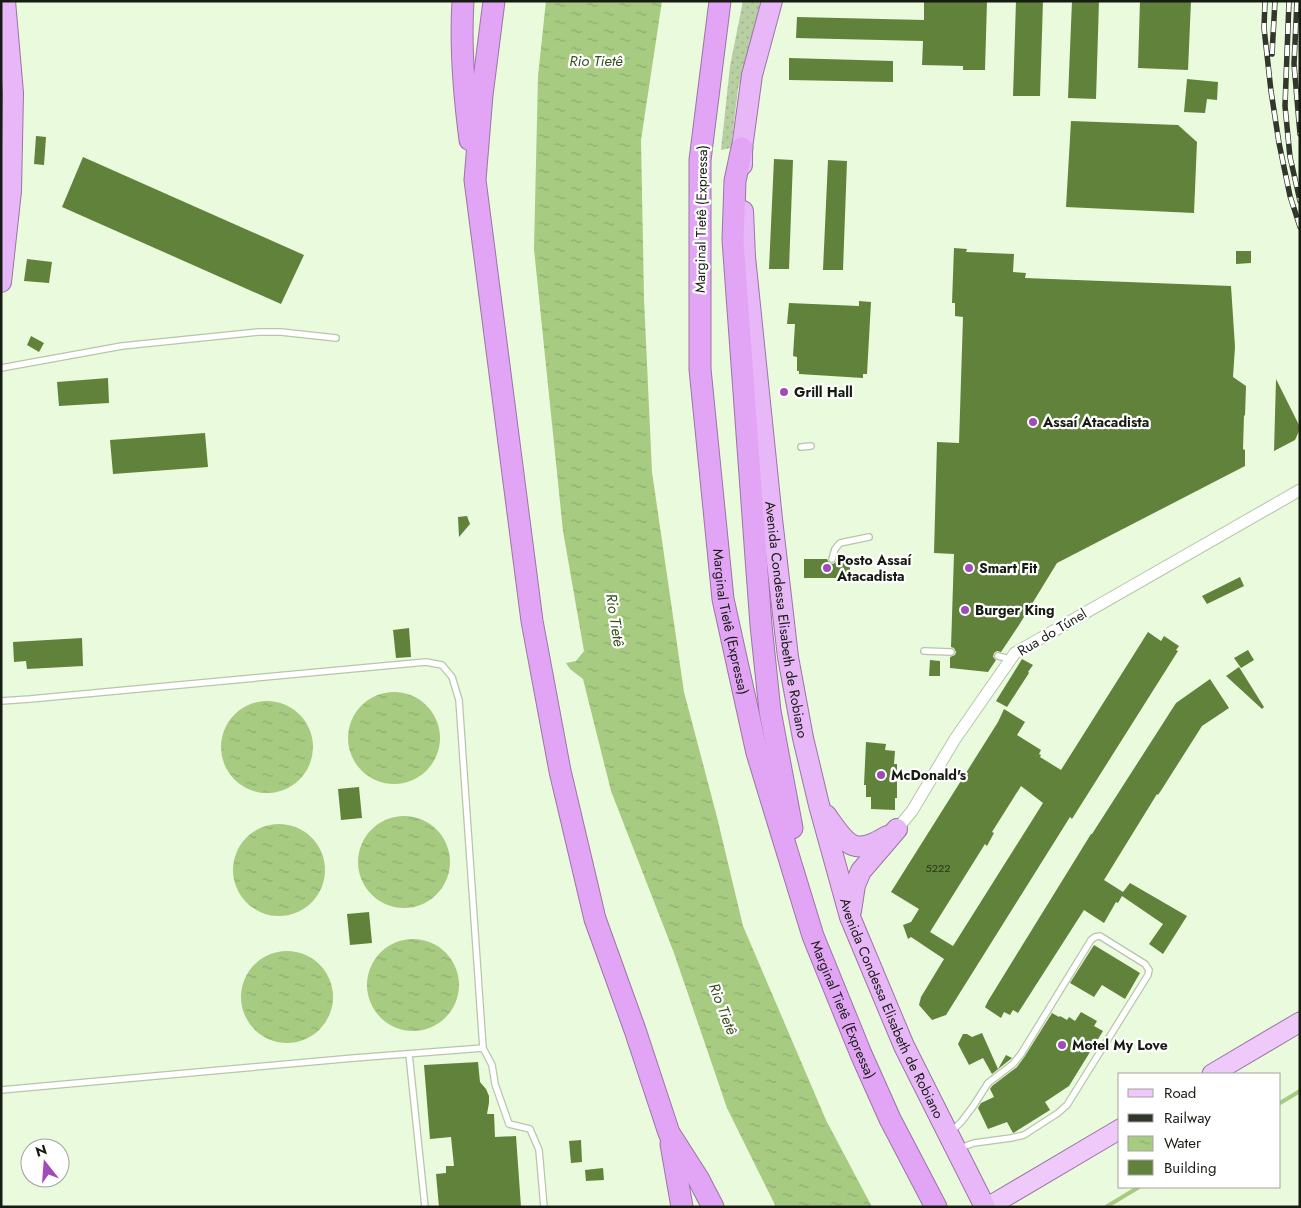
<svg xmlns="http://www.w3.org/2000/svg" width="1301" height="1208" font-family="Jost,sans-serif">
<style>
.grass{fill:url(#grass-dots)}
.water{fill:url(#water-ripples)}
.lines{fill:none;stroke-linecap:round;stroke-linejoin:round}
.stream{stroke:#a6cb81;stroke-width:4}
.building{fill:#61823b;fill-rule:evenodd}
.service-casing{stroke:#b7c6aa;stroke-width:8}
.minor-casing{stroke:#b7c6aa;stroke-width:13}
.primary-casing{stroke:#9b75a6;stroke-width:21}
.trunk-casing{stroke:#9b75a6;stroke-width:22}
.motorway-casing{stroke:#9b75a6;stroke-width:23}
.service{stroke:#fff;stroke-width:5.5}
.minor{stroke:#fff;stroke-width:11}
.primary{stroke:#eec9f9;stroke-width:19}
.trunk{stroke:#e8b7f7;stroke-width:20}
.motorway{stroke:#e2a5f5;stroke-width:21}
.rail-casing{stroke:#31372b;stroke-width:5.5}
.rail{stroke:#fff;stroke-width:4;stroke-dasharray:11;stroke-linecap:butt}
.poi-dot{fill:#a04bb9;stroke:#fff;stroke-width:2}
.labels{text-anchor:middle;dominant-baseline:central;stroke-width:4.5;stroke-linejoin:round;paint-order:stroke}
.number-label{font-size:11px;fill:#2a361c}
.street-label{font-size:14px;fill:#171c12;stroke:#fff}
.poi-label{font-size:14px;font-weight:bold;fill:#171c12;stroke:#fff;text-anchor:start}
.water-label{font-size:15px;font-style:italic;fill:#374f1b;stroke:#fff}
</style>
<defs>
<pattern id="grass-dots" width="8" height="8" patternUnits="userSpaceOnUse" patternTransform="scale(1.25)"><rect width="8" height="8" fill="#b8cfa3"/><path d="M2 2h.1M6 6h.1" fill="none" stroke="#9db18b" stroke-width="1.8" stroke-linecap="round"/></pattern>
<pattern id="water-ripples" width="26" height="14" patternUnits="userSpaceOnUse" patternTransform="scale(1.25)"><rect width="26" height="14" fill="#a6cb81"/><path d="M2 4q2-2 4 0t4 0M15 11q2-2 4 0t4 0" fill="none" stroke="#8eae6e"/></pattern>
</defs>
<rect width="100%" height="100%" fill="#eafadc"/>
<path class="grass" d="M743,1H762L738,89L731,148L721,150L730,66Z"/>
<path class="water" d="M546,1H662L641,140L644,299L652,472L684,692L717,817L743,926L826,1120L872,1207H776L727,1108L674,953L611,791L583,679L570,669L566,663L576,661L584,651L563,531L534,249L538,76Z
M348 738a46 46 0 1 1 92 0a46 46 0 1 1-92 0Z
M221 747a46 46 0 1 1 92 0a46 46 0 1 1-92 0Z
M358 862a46 46 0 1 1 92 0a46 46 0 1 1-92 0Z
M233 870a46 46 0 1 1 92 0a46 46 0 1 1-92 0Z
M367 985a46 46 0 1 1 92 0a46 46 0 1 1-92 0Z
M241 997a46 46 0 1 1 92 0a46 46 0 1 1-92 0Z"/>
<g class="lines">
<path class="stream" d="M1280,1103L1300,1091
M1106,1207L1139,1187"/>
</g>
<path class="building" d="M924,1H987L985,70H963V66L922,65L923,41L796,38L797,17L924,20Z
M1016,1H1043L1040,96H1013Z
M1072,1H1099L1096,99L1068,98Z
M1140,1H1191L1188,70L1138,68Z
M789,58L893,61V82L789,80Z
M1187,79L1218,82L1217,100L1207,99L1205,113L1184,112Z
M1071,121L1178,125L1197,142L1194,213L1066,207Z
M36,136L46,137L44,165L34,164Z
M83,157L304,255L281,304L62,207Z
M774,159L793,160L789,269H769Z
M828,160L847,161L843,270H823Z
M954,248L967,249L966,252L1014,254L1013,272L1026,273L1025,278L1231,286L1235,347L1233,377L1246,386L1245,416L1244,415L1243,449L1245,450V466L1057,563L1019,625L1001,652L997,651L994,653L993,657L996,660L988,672L950,668V657L955,655L956,652L954,648L951,647L954,554L934,553L937,442L959,443L963,317L955,316V303H952Z
M1236,251H1251V263L1236,264Z
M27,259L52,262L49,283L24,281Z
M859,301L871,302L867,374H863V378L799,374V371H797V357L793,356L795,324H787L789,303L859,306Z
M31,336L44,343L39,352L27,345Z
M108,378L109,403L59,406L57,382Z
M1276,379L1300,427V429L1295,440L1274,451Z
M205,433L208,467L113,474L110,440Z
M467,516L470,524L459,537L458,517Z
M804,559H827L829,563L833,564L836,562L837,559H850V578H804Z
M1240,577L1244,586L1207,604L1202,596Z
M409,628L411,657L396,658L393,630Z
M1148,632L1161,641L1164,636L1179,646L1176,650L1178,651L1072,819L1070,817L946,1015L932,1020L919,1005L921,997L944,959L911,937L908,939L903,925L911,922L919,909L891,892L998,722L1004,709L1025,722L1017,735L1041,750L1039,754L1041,755L1040,757L1061,770ZM1021,786L1043,803L953,946L930,932L985,844L987,846L994,833L992,832Z
M82,638L83,666L27,669L26,661L14,662L13,642Z
M1248,650L1254,660L1241,668L1234,658Z
M1022,659L1033,665L1028,672L1029,673L1007,707L996,701Z
M930,660L940,661V676H929Z
M1239,667L1264,707L1262,709L1226,676Z
M1210,679L1229,708L1202,726L1162,789L1158,795L1157,794L1104,880L1123,892L1130,883L1187,916L1163,954L1149,944L1163,924L1122,896L1118,903L1116,902L1104,923L1084,910L1018,1013L1013,1010L1010,1015L1004,1012L1001,1018L986,1008L985,1007L988,1001L1091,834H1092L1176,703Z
M866,742L886,744L885,750L895,751L894,764H897V798H895V810L871,809V797H866V785H864Z
M359,787L362,818L341,820L338,789Z
M369,912L372,943L350,945L347,914Z
M1094,945L1140,973L1125,999L1102,985L1094,997L1070,983Z
M1081,1012L1097,1021L1094,1026L1103,1031L1069,1086L1045,1102L1050,1110L1015,1132L1013,1133L1007,1122L988,1129L978,1108L981,1103L994,1097L990,1089L992,1086L1017,1067L1025,1056L1052,1013L1059,1017L1060,1016L1067,1020L1069,1017L1075,1021Z
M982,1033L998,1069L1006,1055L1012,1058L992,1074L983,1058L969,1065L958,1044L963,1034H967L972,1037Z
M478,1062L480,1082L486,1089L489,1096V1103L487,1114H494L495,1137L516,1136L521,1207H439L436,1174L446,1173V1166H454L451,1137L430,1139L424,1065Z
M581,1140L582,1162L571,1163L569,1141Z
M603,1168L604,1180L586,1181L585,1170Z"/>
<g class="lines">
<defs>
<path id="service" d="M1,368L122,346L258,332H281L336,338
M801,447L811,446
M832,559L835,549L840,543L869,537
M924,651L951,652
M998,656L1010,659
M1,701L30,699L426,662L442,665L452,677L459,700L483,1048L492,1065L495,1084L509,1124L530,1129L539,1150L544,1207
M409,1054L425,1207
M1,1090L354,1058L483,1048
M951,1132L962,1121L974,1105L988,1083L1013,1064L1021,1054L1091,940L1095,937L1100,936L1145,964L1149,970L1148,975L1067,1105L1058,1113L1024,1135L1011,1138L974,1143L960,1148"/>
<path id="minor" d="M897,829L912,811L955,739L1015,653L1300,490"/>
<path id="primary" d="M1212,1074L1300,1022
M988,1207L1120,1129"/>
<g id="trunk">
<path d="M742,165V148L752,75L772,1"/>
<path id="s1" d="M743,211L745,257L772,519L788,657L803,738L819,805L850,917L904,1046L985,1207"/>
<path d="M1,282L11,191L13,93L5,1"/>
<path d="M826,815C846,843 852,858 887,836"/>
<path d="M851,911L855,885L861,871L897,829"/>
</g>
<g id="motorway">
<path d="M463,1C460,48 464,94 470,140"/>
<path d="M494,1L482,95L475,180L532,621L560,771L595,919L635,1030L669,1133L699,1180L713,1207"/>
<path id="s2" d="M720,1L700,160V369L723,599L757,753L813,936L861,1054L890,1119L936,1207"/>
<path d="M742,148L735,181L733,240L756,558L761,625L770,711L792,828"/>
<path d="M671,1144L682,1207"/>
</g>
</defs>
<use href="#service" class="service-casing"/>
<use href="#minor" class="minor-casing"/>
<use href="#primary" class="primary-casing"/>
<use href="#trunk" class="trunk-casing"/>
<use href="#motorway" class="motorway-casing"/>
<use href="#service" class="service"/>
<use href="#minor" class="minor"/>
<use href="#primary" class="primary"/>
<use href="#trunk" class="trunk"/>
<use href="#motorway" class="motorway"/>
<defs>
<path id="rail" d="M1265,1L1264,28L1271,91L1279,143L1290,196L1300,227
M1289,1L1285,106L1290,157L1300,201
M1297,1L1294,64L1300,134
M1272,54L1275,1"/>
</defs>
<use href="#rail" class="rail-casing"/>
<use href="#rail" class="rail"/>
</g>
<g class="poi-dot">
<circle cx="784" cy="392" r="5"/>
<circle cx="1033" cy="422" r="5"/>
<circle cx="827" cy="568" r="5"/>
<circle cx="969" cy="568" r="5"/>
<circle cx="965" cy="610" r="5"/>
<circle cx="881" cy="775" r="5"/>
<circle cx="1062" cy="1045" r="5"/>
</g>
<g class="labels">
<g class="number-label">
<text x="938" y="868">5222</text>
</g>
<g class="street-label">
<text transform="translate(701 219) rotate(-89)">Marginal Tietê (Expressa)</text>
<text stroke="none"><textPath href="#s1" startOffset="411">Avenida Condessa Elisabeth de Robiano</textPath></text>
<text stroke="none"><textPath href="#s2" startOffset="624">Marginal Tietê (Expressa)</textPath></text>
<text transform="translate(1052 632) rotate(-31)">Rua do Túnel</text>
<text stroke="none"><textPath href="#s1" startOffset="816">Avenida Condessa Elisabeth de Robiano</textPath></text>
<text stroke="none"><textPath href="#s2" startOffset="1029">Marginal Tietê (Expressa)</textPath></text>
</g>
<g class="poi-label">
<text x="794" y="392">Grill Hall</text>
<text x="1043" y="422">Assaí Atacadista</text>
<text x="837" y="560">Posto Assaí<tspan x="837" dy="16">Atacadista</tspan></text>
<text x="979" y="568">Smart Fit</text>
<text x="975" y="610">Burger King</text>
<text x="891" y="775">McDonald's</text>
<text x="1072" y="1045">Motel My Love</text>
</g>
<g class="water-label">
<text x="596" y="61">Rio Tietê</text>
<text transform="translate(615 620) rotate(81)">Rio Tietê</text>
<text transform="translate(723 1009) rotate(69)">Rio Tietê</text>
</g>
</g>
<rect width="1301" height="1208" fill="none" stroke="#171c12" stroke-width="5"/>
<rect x="1118" y="1073" width="162" height="115" fill="#ffffff" stroke="#a2a4a0"/>
<rect x="1128" y="1089" width="25" height="8" fill="#eec9f9" stroke="#a2a4a0"/>
<text x="1164" y="1098" font-size="15" fill="#171c12">Road</text>
<rect x="1128" y="1114" width="25" height="8" fill="#31372b" stroke="#a2a4a0"/>
<text x="1164" y="1123" font-size="15" fill="#171c12">Railway</text>
<rect x="1128" y="1136" width="25" height="15" fill="url(#water-ripples)" stroke="#a2a4a0"/>
<text x="1164" y="1148" font-size="15" fill="#171c12">Water</text>
<rect x="1128" y="1160" width="25" height="15" fill="#61823b" stroke="#a2a4a0"/>
<text x="1164" y="1173" font-size="15" fill="#171c12">Building</text>
<g transform="translate(45 1163) rotate(343)"><circle r="24" fill="#ffffff" stroke="#a2a4a0"/>
<path d="M0-4L9 19L0 12L-9 19Z" fill="#a04bb9"/>
<text y="-8" font-size="14" font-weight="bold" text-anchor="middle" fill="#171c12">N</text>
</g>
</svg>
